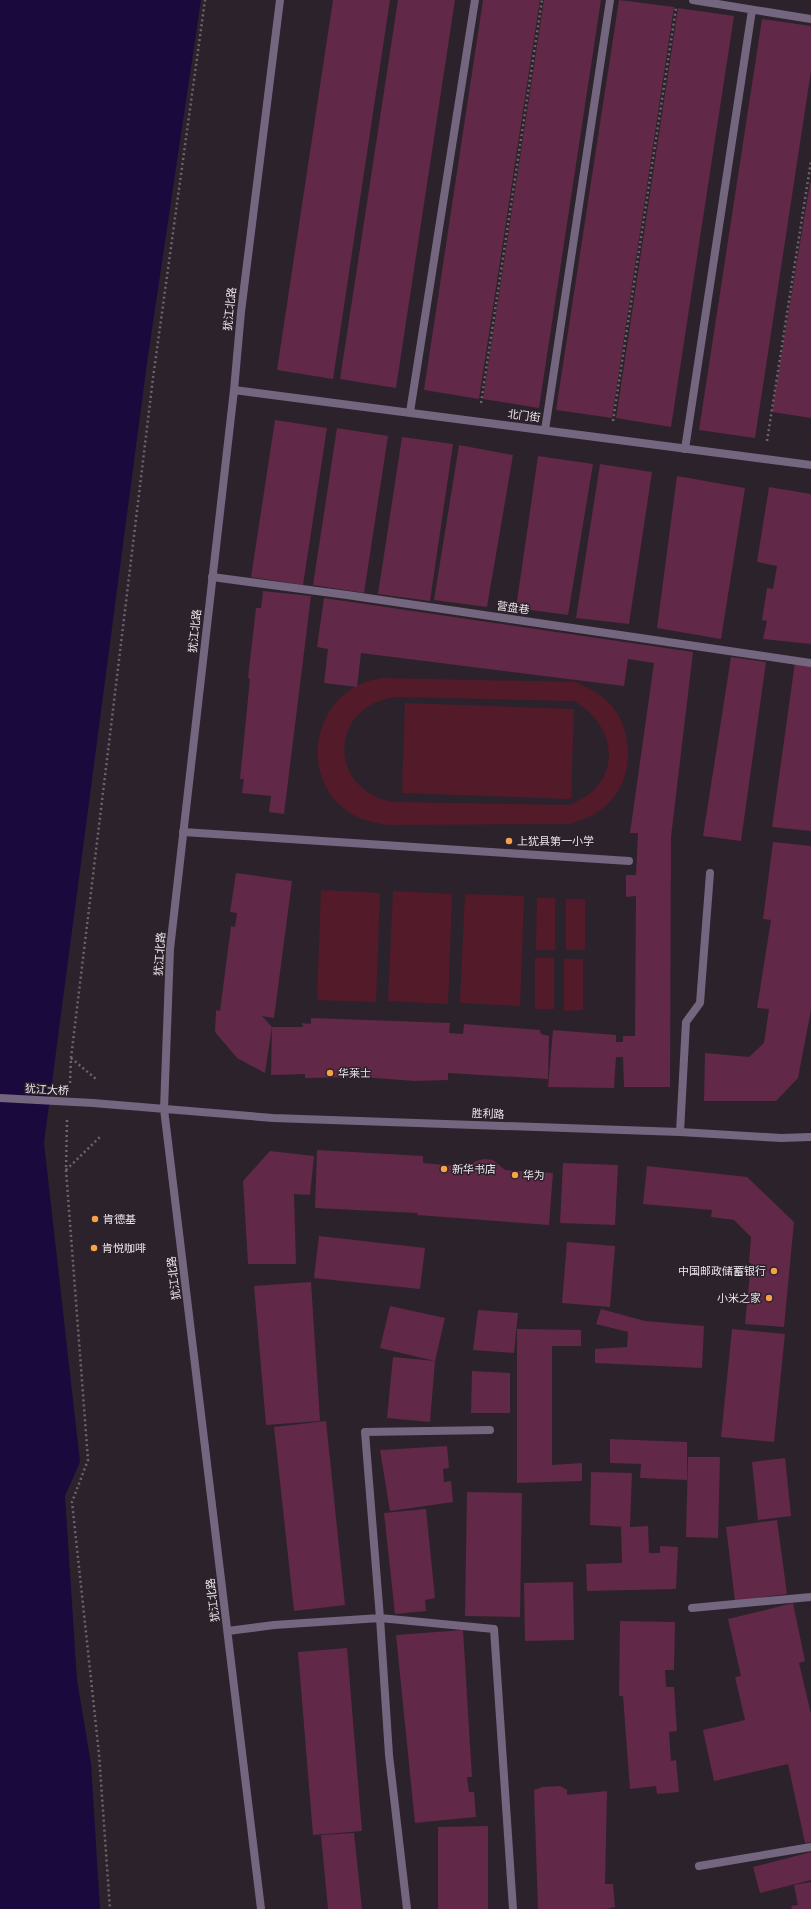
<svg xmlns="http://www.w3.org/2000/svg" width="811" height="1909" font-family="'Work Sans','Noto Sans SC',sans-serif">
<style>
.garden{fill:#531b29;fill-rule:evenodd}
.water{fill:#1a093d}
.building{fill:#612847}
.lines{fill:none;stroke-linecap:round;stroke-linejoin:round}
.path{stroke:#6d646c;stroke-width:2.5;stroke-dasharray:2 3;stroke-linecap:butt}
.service{stroke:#74667f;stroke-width:8}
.minor{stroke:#74667f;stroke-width:8}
.tertiary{stroke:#74667f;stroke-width:8}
.poi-dot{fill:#f6a246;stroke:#2c222b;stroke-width:1.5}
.labels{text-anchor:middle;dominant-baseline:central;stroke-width:3;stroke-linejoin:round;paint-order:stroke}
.street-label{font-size:11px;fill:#ece6ec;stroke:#2c222b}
.poi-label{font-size:11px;fill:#ece6ec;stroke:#2c222b;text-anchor:start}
</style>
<rect width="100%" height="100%" fill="#2c222b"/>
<path class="garden" d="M382,678L575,682C586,687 596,691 605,699C636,726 636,783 603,808C593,816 582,820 570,824L390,825C372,823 356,819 342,807C305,775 312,716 351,689C360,683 371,680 382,678ZM401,697L574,701C607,719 623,761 593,791C586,797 578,801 569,805L393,802C323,789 331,699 401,697Z
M405,703L574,709L571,799L402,793Z
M321,890L380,893L376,1002L317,1000Z
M393,891L452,894L448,1004L388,1001Z
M465,894L524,896L520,1006L460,1003Z
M537,898H555V950H536Z
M566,899H585V950H566Z
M535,958H554V1009H535Z
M564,959H583V1010L564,1011Z"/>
<path class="water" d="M0,0H201L147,363L44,1143L80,1462L65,1496L77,1680L91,1764L100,1909H0Z"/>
<path class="building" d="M333,0H390L333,379L277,370Z
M398,0H455L396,388L340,379Z
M483,0H540L479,399L424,390Z
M544,0H601L539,408L483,399Z
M619,0L674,7L612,418L556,410Z
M678,8L734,16L671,427L616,418Z
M762,19L811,26V71L755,438L699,430Z
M810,183H811V418L772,412Z
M275,420L327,428L303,585L251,577Z
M337,428L388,436L364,593L313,585Z
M402,437L453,444L430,601L378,594Z
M459,445L513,455L487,607L434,600Z
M538,456L593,464L568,615L516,608Z
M600,464L652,472L629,624L576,618Z
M677,476L745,488L721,639L657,628Z
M769,487L811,494V644L763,639L767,621L762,620L767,588L773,589L777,566L757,562Z
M263,591L311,596L284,814L269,812L271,796L242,793L244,779H240L250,679L248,678L256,608H261Z
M324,598L693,652L671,837L670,1087H624L623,1057H616L614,1088L548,1087L553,1030L616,1035V1042H623V1036H635L636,896L626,897V875H636L638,833H630L654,663L628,659L624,686L361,653L357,687L324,683L328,649L317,647Z
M731,657L766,662L741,841L703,836Z
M795,662L811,665V831L772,827Z
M773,842L811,846V1010L798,1078L776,1101H704L705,1053L749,1057L764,1043L769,1009L757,1008L771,920L763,919Z
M236,873L292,881L274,1018L262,1016L272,1027H303L302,1023L311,1024V1018L450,1023L449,1033L463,1034L464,1024L540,1030L541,1034L549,1036L548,1079L448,1073V1080L415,1081L361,1077L305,1078V1074L271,1075L272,1027L265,1073L237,1058L215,1032L216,1010L220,1011L231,926L235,927L237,913L230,912Z
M317,1150L423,1156V1163L468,1167L476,1161L484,1159L493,1160L505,1170L553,1173L549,1225L417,1215L418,1213L315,1208Z
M270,1151L314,1156L310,1195L294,1194L296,1264H248L243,1181Z
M563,1163L618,1165L615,1225L560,1223Z
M647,1166L747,1177L794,1222L784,1327L745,1324L751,1263H749L751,1237L734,1220L711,1217L712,1210L643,1204Z
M319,1236L425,1248L420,1289L314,1278Z
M567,1242L615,1246L610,1307L562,1303Z
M311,1282L320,1421L266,1425L254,1286Z
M390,1306L445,1318L435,1361L430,1422L387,1418L393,1357L435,1361L380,1348Z
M601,1309L645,1321L704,1326L702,1368L595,1363V1349L627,1347L628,1332L596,1324Z
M478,1310L518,1313L514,1353L473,1350Z
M517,1329L581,1330V1346H552V1465L582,1463V1481L517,1483Z
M732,1329L785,1334L774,1442L721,1437Z
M472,1371L510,1373V1413H471Z
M326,1421L345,1605L294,1611L274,1427Z
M610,1439L687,1442V1480L640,1478L641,1464L610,1463Z
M447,1446L449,1468L443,1469L444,1482L451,1481L453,1502L390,1511L380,1450Z
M688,1457H720L718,1538L686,1537Z
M785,1458L791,1516L758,1520L752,1462Z
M591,1472L632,1473L630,1527L648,1526L649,1553H660V1546L678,1547L676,1589L587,1591L586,1564L622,1563L621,1527H625L590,1525Z
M467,1492L522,1493L520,1617L465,1616Z
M426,1509L435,1598L425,1600L426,1611L395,1614L384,1513Z
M777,1520L787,1594L735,1601L726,1527Z
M573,1582L574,1640L525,1641L524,1583Z
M793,1603L805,1661L799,1663L811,1714V1842L805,1843L788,1764L714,1781L703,1730L745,1720L735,1677L741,1676L728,1619Z
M620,1621L675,1622L674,1670H665L666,1687H674L677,1731L669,1732L671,1761L676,1760L679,1792L657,1794L656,1786L630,1789L623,1696H619Z
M463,1630L472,1777H467L469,1792H474L476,1817L415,1823L396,1635Z
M347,1648L362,1831L313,1835L298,1652Z
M560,1786L567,1790V1795L607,1791L605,1884H613L615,1907L606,1909H538L534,1790L542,1787Z
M488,1826V1909H438V1827Z
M354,1833L362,1909H328L321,1835Z
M811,1852V1880L760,1893L753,1867Z
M811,1882V1909H792L791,1906L798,1905L794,1885Z"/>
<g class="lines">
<path class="path" d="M481,403L542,0
M613,421L676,8
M767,441L811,161
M71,1058L96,1079
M70,1083L71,1058L153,378L205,0
M67,1120L66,1170L88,1460L72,1502L99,1754L110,1909
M66,1170L100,1137"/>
<path class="service" d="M183,832L629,861
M680,1132L686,1022L700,1003L710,873"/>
<path class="minor" d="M693,0L811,19
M410,412L475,0
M545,430L610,0
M685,449L752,10
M212,577L347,595L811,663
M692,1608L811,1597
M228,1631L274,1625L380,1618L494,1629L513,1909
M699,1866L811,1847
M407,1909L389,1755L380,1618L365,1432L490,1430"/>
<path class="tertiary" d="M234,390L811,465
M0,1098L93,1103L273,1118L680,1132L781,1138L811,1137
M261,1909L164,1109L170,949L234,390L241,312L280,0"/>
</g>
<g class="poi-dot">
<circle cx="509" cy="841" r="4"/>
<circle cx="330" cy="1073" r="4"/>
<circle cx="444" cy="1169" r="4"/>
<circle cx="515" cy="1175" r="4"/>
<circle cx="95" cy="1219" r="4"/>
<circle cx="94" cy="1248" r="4"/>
<circle cx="774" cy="1271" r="4"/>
<circle cx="769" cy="1298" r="4"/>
</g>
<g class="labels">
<g class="street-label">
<text transform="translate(230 309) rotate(-84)">犹江北路</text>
<text transform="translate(524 416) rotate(7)">北门街</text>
<text transform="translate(513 608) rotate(8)">营盘巷</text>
<text transform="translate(195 631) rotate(-84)">犹江北路</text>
<text transform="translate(160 954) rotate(-86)">犹江北路</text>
<text transform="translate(47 1090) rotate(3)">犹江大桥</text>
<text transform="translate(488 1114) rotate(2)">胜利路</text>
<text transform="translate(174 1278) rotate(-97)">犹江北路</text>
<text transform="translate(213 1600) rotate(-97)">犹江北路</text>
</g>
<g class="poi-label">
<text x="517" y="841">上犹县第一小学</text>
<text x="338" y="1073">华莱士</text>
<text x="452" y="1169">新华书店</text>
<text x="523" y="1175">华为</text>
<text x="103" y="1219">肯德基</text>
<text x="102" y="1248">肯悦咖啡</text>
<text x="766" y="1271" text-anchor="end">中国邮政储蓄银行</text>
<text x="761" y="1298" text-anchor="end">小米之家</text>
</g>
</g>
</svg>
